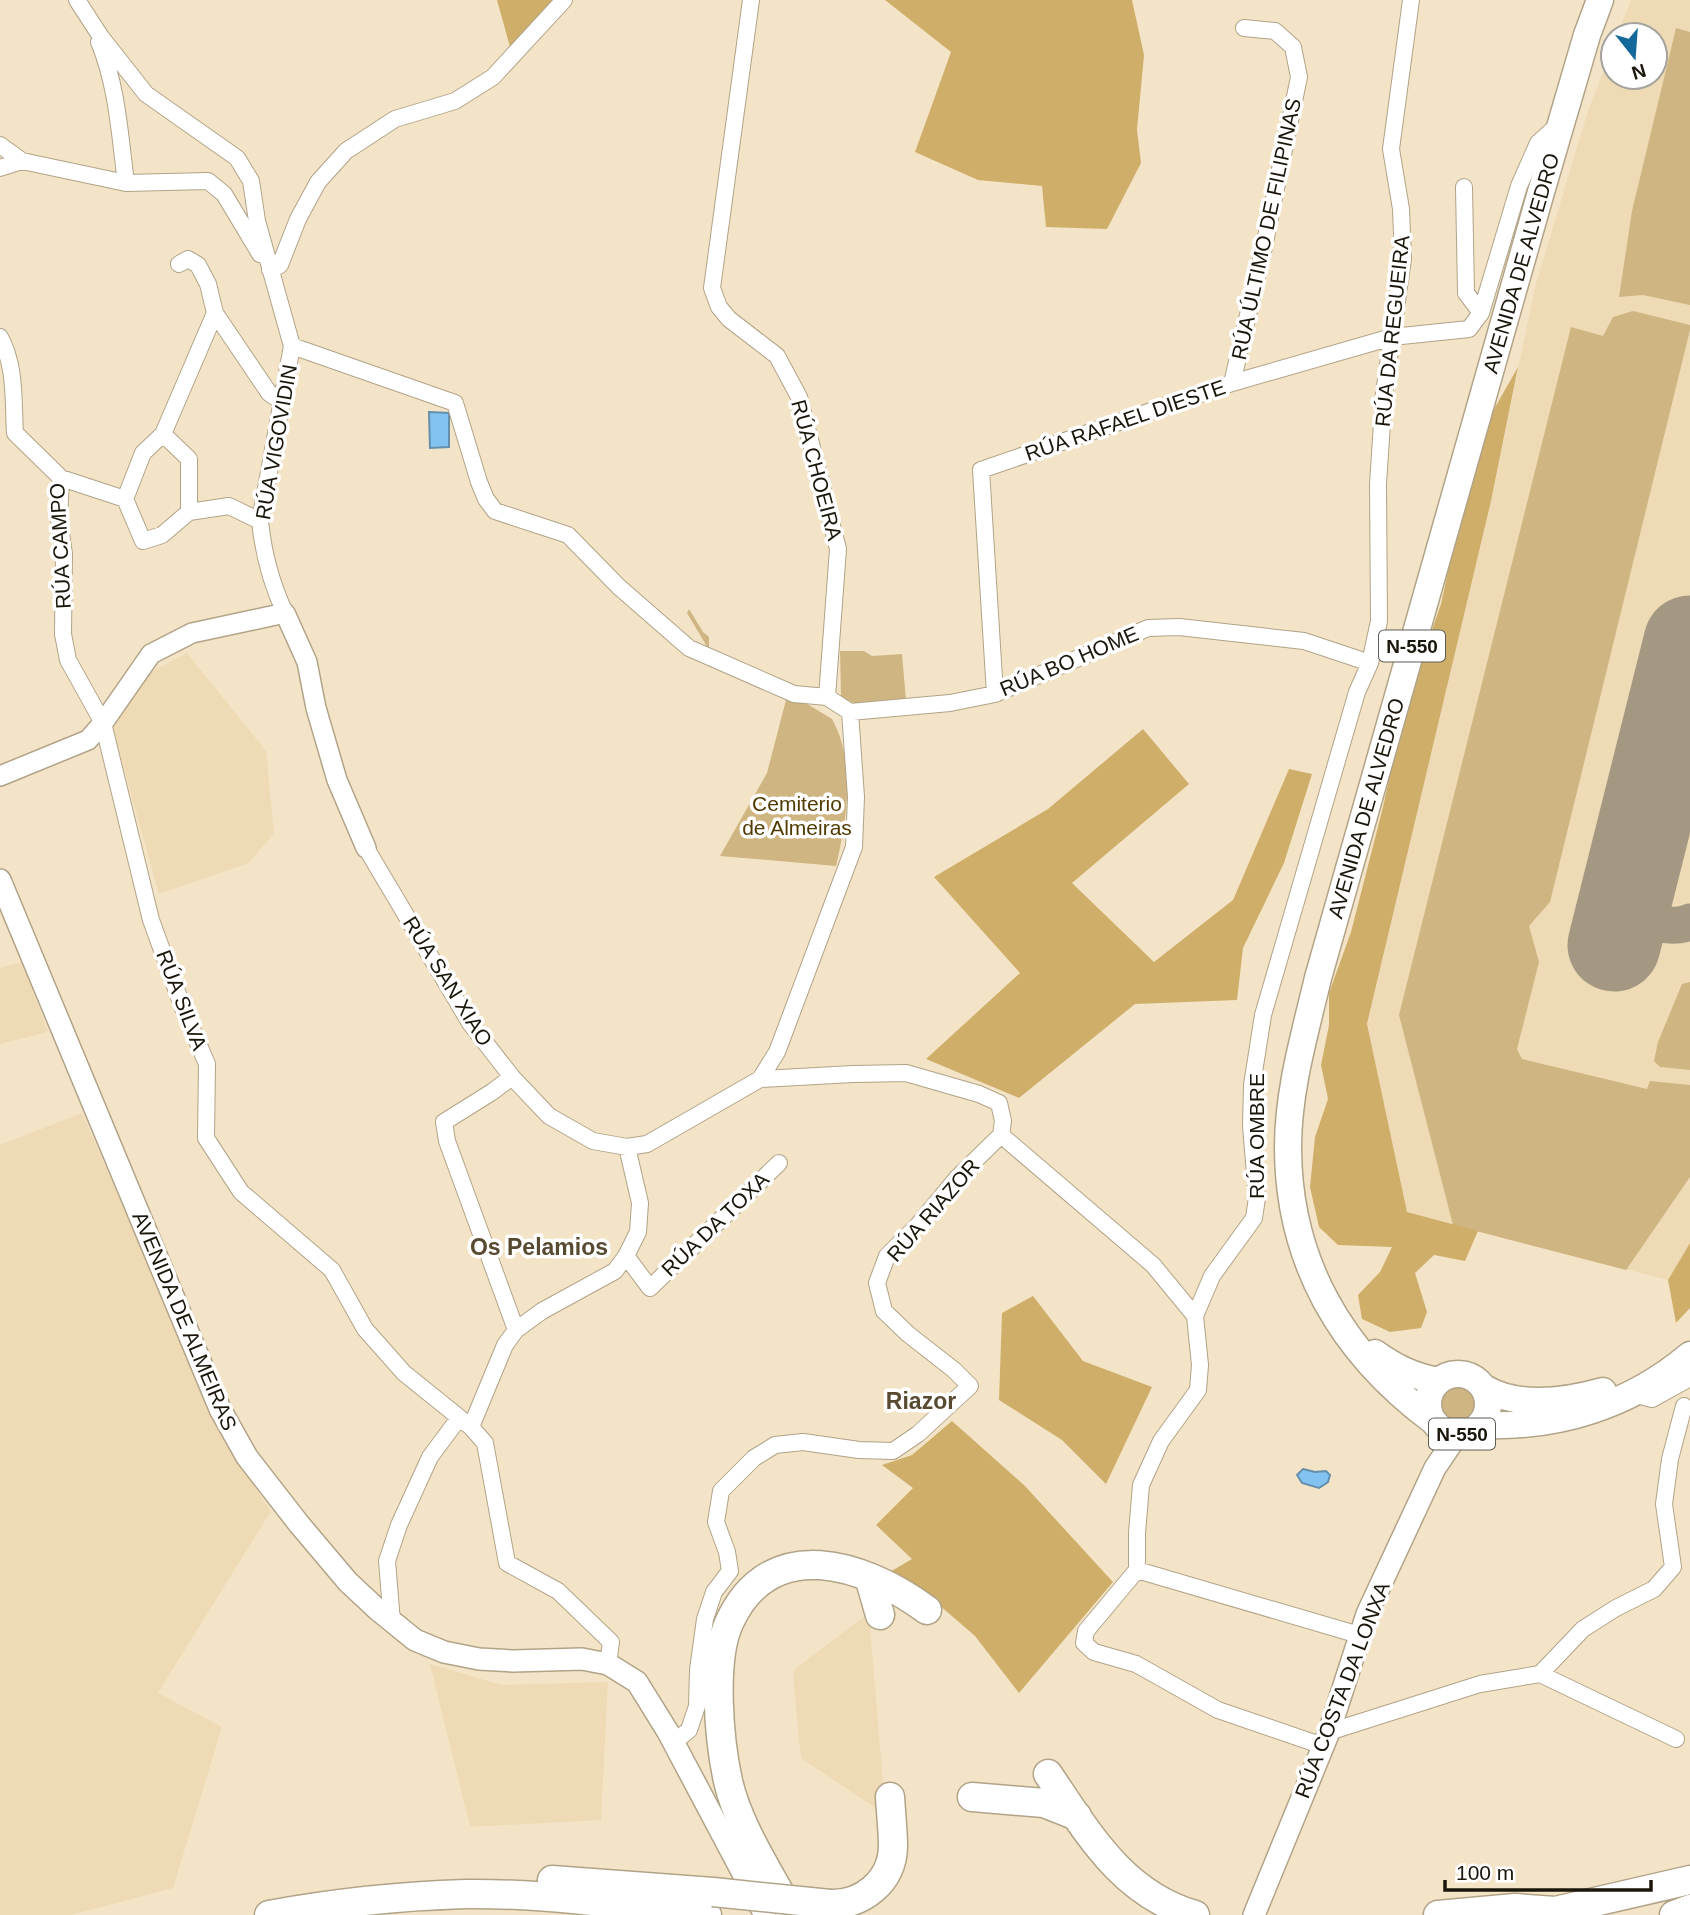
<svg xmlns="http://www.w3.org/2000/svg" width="1690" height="1915" font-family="Arial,sans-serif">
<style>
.built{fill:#eedbb6}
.green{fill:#cfb581}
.forest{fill:#cfae6a}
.water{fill:#83c3f2;stroke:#648fad;stroke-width:2}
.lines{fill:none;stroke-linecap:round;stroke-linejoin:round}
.taxiway{stroke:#a49882;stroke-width:37}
.runway{stroke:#a49882;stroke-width:93}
.minor-casing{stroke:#b1a387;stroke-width:18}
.tertiary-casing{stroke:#b1a387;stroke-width:22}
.secondary-casing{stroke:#b1a387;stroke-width:24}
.trunk-casing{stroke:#b1a387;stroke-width:29}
.motorway-casing{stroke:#b1a387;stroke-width:31}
.minor{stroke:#fff;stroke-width:16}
.tertiary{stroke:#fff;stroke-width:19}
.secondary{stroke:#fff;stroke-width:21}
.trunk{stroke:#fff;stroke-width:26}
.motorway{stroke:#fff;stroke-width:28}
.motorway-bridge-casing{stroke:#b1a387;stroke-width:31;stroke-linecap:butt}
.motorway-bridge{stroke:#fff;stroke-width:28}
.labels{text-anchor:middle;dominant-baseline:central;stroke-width:7;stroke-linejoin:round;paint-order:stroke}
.shield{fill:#fff;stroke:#5f5c54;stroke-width:2}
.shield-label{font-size:19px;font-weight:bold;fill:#1b160b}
.street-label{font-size:21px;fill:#1b160b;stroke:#fff}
.park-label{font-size:21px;fill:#513a01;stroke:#fff}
.neighbourhood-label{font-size:23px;font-weight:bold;fill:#574a31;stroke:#fff}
</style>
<rect width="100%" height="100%" fill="#f4e4c7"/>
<path class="built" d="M1631,0H1690V1243L1668,1280L1407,1213L1367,1025L1491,501L1535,287L1587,114L1613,46V77H1655V35H1617Z
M187,653L266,751L274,833L249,863L159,894L113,730L126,701L149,673Z
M22,962L48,1032L0,1044V968Z
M82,1113L231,1452L271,1511L158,1693L222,1727L173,1888L71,1915H0V1145Z
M869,1613L886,1818L877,1809L802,1759L800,1750L793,1675L796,1668Z
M430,1664L502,1685L608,1682L601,1820L470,1827Z"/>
<path class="green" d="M1676,28L1690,32V305L1643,295L1619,297L1632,211Z
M1633,311L1690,325V330L1550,902L1529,926L1539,962L1517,1049L1522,1059L1647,1089L1650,1081L1690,1085V1177L1626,1270L1453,1225L1399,1015L1571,327L1603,336L1613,317Z
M689,609L703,632L709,637V650L687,613Z
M840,651H864L872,656L902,654L906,700C884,703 860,711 841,696Z
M787,696L799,699L832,719C856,762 847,820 836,866L720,856L767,773Z
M1690,982V1070L1660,1067L1654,1061L1658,1042L1682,984Z
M1436 1405a21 21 0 1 1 42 0a21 21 0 1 1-42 0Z"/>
<path class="forest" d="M497,0H555L510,47Z
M885,0H1132L1144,55L1137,130L1141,163L1107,229L1046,227L1042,186L978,180L915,152L951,52Z
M1518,367L1491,501L1367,1024L1407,1212L1478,1231L1465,1261L1434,1255L1415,1273L1427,1312L1421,1328L1390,1332L1362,1319L1358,1295L1380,1272L1392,1247L1338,1245L1319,1227L1310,1187L1315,1137L1328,1099L1321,1065L1329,1025V993L1351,932L1383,807L1405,708L1441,604L1463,503L1493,411Z
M1143,729L1189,784L1072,883L1154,962L1233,900L1289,769L1312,774L1284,863L1243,948L1237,1000L1135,1004L1019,1098L926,1059L1020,973L934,877L1048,809Z
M1690,1243V1308L1676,1323L1668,1280Z
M1033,1296L1083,1361L1152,1387L1106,1484L1062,1440L999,1400L1002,1313Z
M952,1421L1024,1485L1113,1582L1019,1693L975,1636L930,1597L883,1576L912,1559L876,1525L913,1488L882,1465L912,1455Z"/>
<path class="water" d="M429,412L449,413V447L430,448Z
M1303,1469L1315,1472L1326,1471L1330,1475L1328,1482L1319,1488L1302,1483L1297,1475Z"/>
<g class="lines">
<path class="taxiway" d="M1673,710C1669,741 1674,771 1690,799
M1624,908C1639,922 1671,930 1690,922"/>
<path class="runway" d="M1614,945L1690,642"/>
<defs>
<path id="minor" d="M77,0L101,37L146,94L237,158L251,181L257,221L292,346L260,521C263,551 272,585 285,613
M751,0L712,288L719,307L729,319L777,356L799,397L838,549L827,697L850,712
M99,42C117,85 120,136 126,183
M0,145L22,161
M0,168L22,161L126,183L208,181L224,194L260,254
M1464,187L1466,293L1481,313
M270,270L280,265L298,219L318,182L346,151L395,119L455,101L493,77L564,0
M215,313L269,393L283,403
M0,337C16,366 13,401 15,433L61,478L59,519L64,554L63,634L68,660L103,723L151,920L183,1008L207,1064L206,1138L241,1192L332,1270L365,1329L404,1373L471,1427L485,1443L507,1563L558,1591L611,1642L608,1664
M292,346L455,403L479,482L486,499L495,511L568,535L619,587L689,648L794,694L827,697
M1232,383L1264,247L1299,77L1293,47L1275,31L1244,28
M163,434L189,459V512
M61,478L125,499L143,541L162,535L189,512L229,506L260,521
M125,499L143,453L163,434L215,313L208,284L198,265L188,259L179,264
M995,694L981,470L1232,383L1392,337L1469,329L1481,313L1519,186L1538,143L1558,125
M850,712L950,703L995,694L1148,628L1179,627L1304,641L1370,663
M366,848L470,1023L512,1077L549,1116L593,1141L627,1147L647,1144L760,1079L777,1052L854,847L856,797L850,712
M512,1077L492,1092L444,1122L447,1141L516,1330
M1001,1135L1153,1265L1195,1316
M626,1256L650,1288L779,1163
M1633,1394L1652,1399L1690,1378
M471,1427L505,1345L516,1330L542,1311L615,1271L626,1256L638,1232L640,1203L627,1147
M1137,1570L1086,1631L1084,1643L1094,1652L1136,1664L1218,1710L1323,1746
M392,1622L387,1561L399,1525L430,1457L459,1418
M1359,1635L1137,1570V1533L1141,1485L1161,1441L1198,1390L1200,1365L1195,1316L1212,1276L1254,1218L1257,1198L1251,1126L1252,1085L1263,1015L1357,692L1370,663L1379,621L1378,484L1384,393L1403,259L1401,209L1391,149L1411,0
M1540,1674L1676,1739
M1329,1732L1480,1684L1540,1674L1583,1629L1616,1608L1654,1589L1673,1567L1664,1504L1670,1459L1684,1406
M673,1743L689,1730L697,1706L698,1670L705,1619L714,1592L730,1571L727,1552L716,1522L721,1491L754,1458L775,1445L803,1442L859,1450L893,1451L918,1434L970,1386L954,1370L908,1334L884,1311L877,1283L887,1256L918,1225L957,1178L1001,1135L1003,1121L999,1103L979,1094L906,1073L853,1074L760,1079"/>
<path id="tertiary" d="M0,776L88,740L103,723L151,654L192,633L285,613L307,662L316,708L337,780L366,848"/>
<path id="secondary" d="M0,880L220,1409L247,1457L299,1524L348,1582L378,1610L415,1640L444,1652L479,1659L513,1661L582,1659L608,1664L637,1682L668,1732L765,1915
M1254,1915L1329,1732L1367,1614L1435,1468L1458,1434"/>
<path id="trunk" d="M1375,1353C1396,1368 1413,1376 1438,1381
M1428 1404a30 30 0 1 1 60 0a30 30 0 1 1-60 0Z
M1486,1389C1520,1408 1567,1401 1603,1391
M1432,1420C1341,1352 1288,1261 1288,1147C1288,1090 1305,1033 1318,978L1541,192L1587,35L1600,0
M1481,1425C1559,1428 1631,1405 1690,1355"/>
<path id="motorway" d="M869,1577L880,1615
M1048,1774C1088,1833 1122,1894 1195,1915
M972,1797L1044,1803L1077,1816
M552,1880L713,1892
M830,1904C862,1905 892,1882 893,1847C893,1831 891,1814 890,1797
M269,1915C334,1903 400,1896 466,1894C546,1893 628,1905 707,1915
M792,1915C770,1874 738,1826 728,1781C719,1740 712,1661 729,1623C770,1532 865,1564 927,1610
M1438,1915L1515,1908L1555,1911
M1538,1915L1690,1880
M1674,1915L1690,1909"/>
</defs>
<use href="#minor" class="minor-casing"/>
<use href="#tertiary" class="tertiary-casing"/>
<use href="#secondary" class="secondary-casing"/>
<use href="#trunk" class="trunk-casing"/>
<use href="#motorway" class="motorway-casing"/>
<use href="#minor" class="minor"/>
<use href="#tertiary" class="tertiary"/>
<use href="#secondary" class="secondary"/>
<use href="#trunk" class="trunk"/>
<use href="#motorway" class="motorway"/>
<defs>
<path id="motorway-bridge" d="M713,1892L830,1904"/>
</defs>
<use href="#motorway-bridge" class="motorway-bridge-casing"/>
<use href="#motorway-bridge" class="motorway-bridge"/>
</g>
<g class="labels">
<g class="shield">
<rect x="1379" y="630.5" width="66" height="31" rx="5"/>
<rect x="1429" y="1418.5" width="66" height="31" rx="5"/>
</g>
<g class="shield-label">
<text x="1412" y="646">N-550</text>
<text x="1462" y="1434">N-550</text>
</g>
<g class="street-label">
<text transform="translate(1266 229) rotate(-78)">RÚA ÚLTIMO DE FILIPINAS</text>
<text transform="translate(1521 263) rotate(-74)">AVENIDA DE ALVEDRO</text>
<text transform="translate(1392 331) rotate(-84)">RÚA DA REGUEIRA</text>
<text transform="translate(1125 420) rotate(-19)">RÚA RAFAEL DIESTE</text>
<text transform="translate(276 442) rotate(-80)">RÚA VIGOVIDIN</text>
<text transform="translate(817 470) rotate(75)">RÚA CHOEIRA</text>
<text transform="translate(60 546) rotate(-93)">RÚA CAMPO</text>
<text transform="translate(1069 661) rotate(-23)">RÚA BO HOME</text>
<text transform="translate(1366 808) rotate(-74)">AVENIDA DE ALVEDRO</text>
<text transform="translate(448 981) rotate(58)">RÚA SAN XIAO</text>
<text transform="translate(182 1000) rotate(69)">RÚA SILVA</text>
<text transform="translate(1256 1136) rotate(-90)">RÚA OMBRE</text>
<text transform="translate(933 1210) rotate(-49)">RÚA RIAZOR</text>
<text transform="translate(715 1224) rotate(-44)">RÚA DA TOXA</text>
<text transform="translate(185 1321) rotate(67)">AVENIDA DE ALMEIRAS</text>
<text transform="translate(1342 1690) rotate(-69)">RÚA COSTA DA LONXA</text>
</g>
<g class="park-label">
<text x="797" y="803">Cemiterio<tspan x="797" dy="24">de Almeiras</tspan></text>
</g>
<g class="neighbourhood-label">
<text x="539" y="1247">Os Pelamios</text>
<text x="921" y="1401">Riazor</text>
</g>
</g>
<g transform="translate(1634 56) rotate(163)"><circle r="33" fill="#ffffff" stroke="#a4a29d" stroke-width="2"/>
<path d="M0-5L12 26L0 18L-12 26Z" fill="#15699a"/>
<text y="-10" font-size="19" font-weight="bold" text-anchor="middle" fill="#1b160b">N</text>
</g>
<path d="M1445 1880v10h206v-10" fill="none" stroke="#1b160b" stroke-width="3.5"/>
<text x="1456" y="1880" font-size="21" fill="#1b160b" stroke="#ffffff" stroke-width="5" paint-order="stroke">100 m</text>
</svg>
